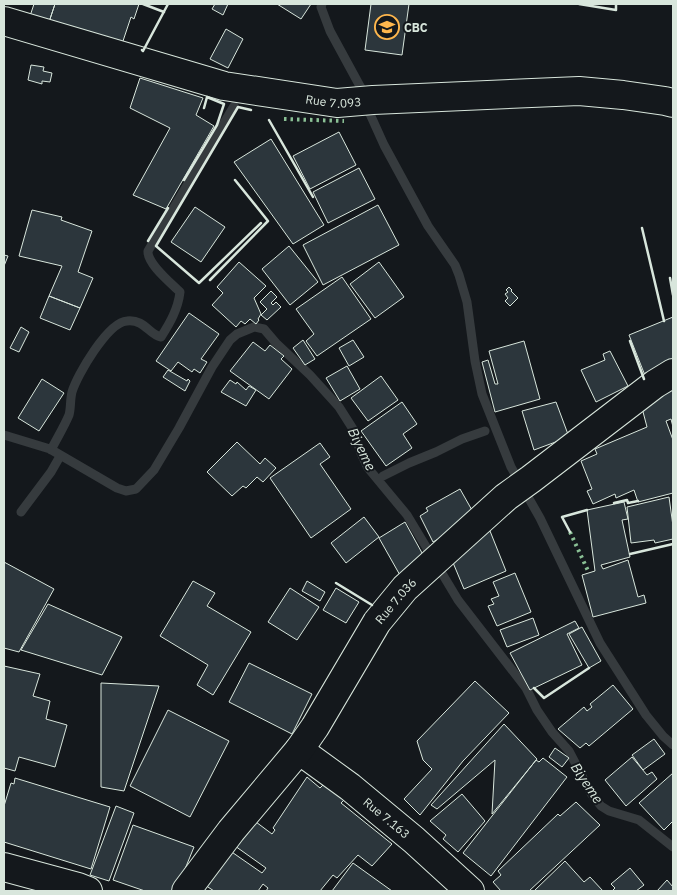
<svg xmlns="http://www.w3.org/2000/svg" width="677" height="895" font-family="'IBM Plex Sans',sans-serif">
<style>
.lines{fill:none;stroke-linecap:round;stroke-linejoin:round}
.stream{stroke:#363b3e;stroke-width:9}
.building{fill:#2c363c;stroke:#d8e6dc}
.minor-casing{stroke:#d8e6dc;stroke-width:30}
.minor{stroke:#14181c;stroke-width:28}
.hedge{stroke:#8ac095;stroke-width:4;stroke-dasharray:2.5 4;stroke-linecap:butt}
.wall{stroke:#d8e6dc;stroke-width:2.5}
.labels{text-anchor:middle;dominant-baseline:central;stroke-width:4;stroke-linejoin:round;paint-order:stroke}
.poi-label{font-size:12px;font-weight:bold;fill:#d8e6dc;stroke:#14181c;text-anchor:start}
.street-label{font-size:12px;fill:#d8e6dc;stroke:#14181c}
.water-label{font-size:14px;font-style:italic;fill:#d8e6dc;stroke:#14181c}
</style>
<rect width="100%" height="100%" fill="#14181c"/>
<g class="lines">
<path class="stream" d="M322,4L321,7L330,31L361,88
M370,114L384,145L428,226L455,265L459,275L467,302L475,361L482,394L511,467L540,518L600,643L646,715L663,736L673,745
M4,435L50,449L117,488L126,491L136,489L154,470L179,428L212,367L230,340L237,334L254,327L264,329L276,343L310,375L339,407L353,429L361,453L368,468L407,515L458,600L526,688L537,710L552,732L569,751L592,795L601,806L609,811L639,820L673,847
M51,450C57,438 64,427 69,415C71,408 70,400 72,392C77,375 108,322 127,321C145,319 149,335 161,337C170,323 178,309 180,292C171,283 147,264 148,251L234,106
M383,476L409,463L436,452L462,439L485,431
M21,512L51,472L59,458"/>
</g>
<path class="building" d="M34,4H55L49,22L30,16Z
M55,4H139L134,19L131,17L122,44L49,22Z
M215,4H228L223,15L212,9Z
M277,4H311L301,19Z
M371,4H409L402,55L365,50Z
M226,29L243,39L228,68L210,59Z
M31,65L44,67L43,71L52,73L50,82L42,81V84L28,80Z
M140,78L203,98L196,115L214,126L166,209L133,195L170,128L130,108Z
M339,132L356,165L310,189L293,156Z
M271,139L324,225L293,244L234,162Z
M359,168L375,199L328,223L313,192Z
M378,205L399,245L323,285L303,245Z
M195,207L225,227L201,262L171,242Z
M32,210L62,217L61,220L92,231L78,272L93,278L80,308L49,296L62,266L19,256Z
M289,246L318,282L290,305L262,269Z
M4,255L8,256L4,266Z
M239,262L266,286L254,298L261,314L258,319L259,320L256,324L250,319L245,324L241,321L236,327L212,305L223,293L217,287Z
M379,262L404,297L375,318L350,284Z
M342,277L371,319L317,356L306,341L314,334L296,309Z
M509,287L512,290L511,291L518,298L510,306L505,301L508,298L505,294L508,292L506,290Z
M271,291L277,297L271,303L273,305L276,302L281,307L267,320L261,315L267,309L260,302Z
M49,296L80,308L70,330L40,318Z
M189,313L219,334L201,359L207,362L200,373L194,369L192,372L178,362L171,371L156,361Z
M673,317V365L646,378L629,335Z
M21,327L29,332L19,352L10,348Z
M303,340L315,359L305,365L293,348Z
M353,340L364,357L349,366L339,348Z
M524,341L540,399L495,412L482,362L488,360L495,384H498L489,351Z
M253,342L265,351L270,345L284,356L281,359L292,369L269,399L230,371Z
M610,351L628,386L596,402L581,370L605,360L603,354Z
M347,366L360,389L340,401L326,378Z
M168,370L187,381L188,379L190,381L185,391L163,377Z
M381,376L398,400L368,421L351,398Z
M42,379L64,393L39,431L18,418Z
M230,380L236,384L237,382L246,390L249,386L256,390L246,406L221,392Z
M673,387V427L671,419L666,421L673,440V493L638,502L634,490L616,498L615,494L593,504L587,491L592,489L581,461L597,454L595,449L647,427L642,408Z
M402,402L417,424L403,434L412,448L386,466L361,431Z
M556,402L569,437L534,450L522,411Z
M237,442L260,464L265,458L276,468L263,482L257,477L246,488L243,486L232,496L207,472Z
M320,443L330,457L320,464L351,509L311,538L270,478Z
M460,489L477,519L442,537L433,542L420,516L428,511L426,508Z
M669,497L673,526V539L655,543L654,540L631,543L627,507Z
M624,502L628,519L622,520L630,557L601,565L603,569L628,560L638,597L644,595L646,603L593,617L582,575L595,571L587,510Z
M364,517L379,537L346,563L331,543Z
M405,522L427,562L401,577L379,538Z
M490,531L506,571L464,589L449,553Z
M4,562L54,589L19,652L4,648Z
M515,573L531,612L497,626L488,606L494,604L491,599L499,596L493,582Z
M193,581L215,593L207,606L251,632L213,695L197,685L208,665L160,636Z
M307,581L325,592L320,601L302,591Z
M290,588L319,607L297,640L268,622Z
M336,588L359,602L346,623L323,610Z
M48,604L122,637L102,675L21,650Z
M533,618L539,635L507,647L500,630Z
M575,621L579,628L567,634L582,665L530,690L510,653Z
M582,627L601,661L589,668L569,634Z
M249,663L312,694L292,734L229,702Z
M4,666L40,674L33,696L50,701L46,719L67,725L55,767L19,757L15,771L4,768Z
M475,681L509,713L463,761L420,815L404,799L432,769L423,760L417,741Z
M101,683L159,686L124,791L101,787Z
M613,685L633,709L589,746L586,743L580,748L558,729L584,707L587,711L592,707L590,704Z
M168,710L229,741L190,817L130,786Z
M504,724L537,759L492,814L495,760L437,809L431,805Z
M654,739L665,754L643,770L632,755Z
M555,748L569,758L562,767L549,757Z
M632,757L647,775L652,772L657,779L626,806L605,780Z
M543,758L567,777L491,876L463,853L536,760L539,762Z
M673,773V821L664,830L639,803Z
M307,777L320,788L324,784L344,800L341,803L392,844L372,866L358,855L337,878L333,875L320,891H266L268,888L263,884L258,891H214L202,883L226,848L262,873L266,868L228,841L248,816L272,834L275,830L273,828Z
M15,778L110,807L91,869L4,842V806L11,783L14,784Z
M462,794L485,821L458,852L443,839L446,835L430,821Z
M576,802L600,825L529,891H501L493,882L501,875L498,871L558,814L560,816Z
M116,806L134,813L109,881L90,875Z
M133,825L194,847L176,891H145L113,880Z
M565,861L584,882L590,877L603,891H534Z
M353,863L392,891H332Z
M630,868L644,885L636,891H614L613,890L615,888L611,884Z
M667,880L673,887V891H657Z"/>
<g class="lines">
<defs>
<g id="minor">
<path id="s1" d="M4,21L224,86L337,103L373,100L579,91L623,95L665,101L673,103"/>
<path id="s2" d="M299,750L350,787L414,840L470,891"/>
<path d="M4,867L78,887L88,891"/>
<path id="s3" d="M186,891L231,831L299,750L315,727L377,622L405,588L506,497L531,479L655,384L673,373"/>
</g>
</defs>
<use href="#minor" class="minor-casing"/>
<use href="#minor" class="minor"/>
<path class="hedge" d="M284,119L344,121
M570,532L589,573"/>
<path class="wall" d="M143,4L164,12
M579,4L616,10V4
M142,50L143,51L168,4
M251,110L238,107L156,246L199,283L261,223
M269,120L313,197
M184,180L217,125L224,104L207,97L204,108
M642,228L664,321
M148,241L168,208
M670,278L673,295
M210,280L268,221L235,180
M630,341L644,379
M614,503L627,500L628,503L638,501
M570,532L562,517L587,510
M630,554L673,544
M336,583L372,605
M534,688L544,698L589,668"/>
</g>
<defs>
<symbol id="school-ring" viewBox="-11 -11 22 22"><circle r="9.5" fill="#14181c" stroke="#ffb74d" stroke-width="1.5"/><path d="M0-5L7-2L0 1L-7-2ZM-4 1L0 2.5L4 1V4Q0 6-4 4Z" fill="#ffb74d"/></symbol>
</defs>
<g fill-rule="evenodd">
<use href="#school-ring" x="373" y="13" width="28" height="28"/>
</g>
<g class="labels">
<g class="poi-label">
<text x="404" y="27">CBC</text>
</g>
<g class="street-label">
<text stroke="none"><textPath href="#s1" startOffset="340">Rue 7.093</textPath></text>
<text stroke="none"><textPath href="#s3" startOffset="359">Rue 7.036</textPath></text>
<text stroke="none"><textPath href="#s2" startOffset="111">Rue 7.163</textPath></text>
</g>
<g class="water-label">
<text transform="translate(362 449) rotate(64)">Biyeme</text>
<text transform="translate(587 783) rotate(56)">Biyeme</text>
</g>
</g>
<rect width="677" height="895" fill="none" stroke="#d8e6dc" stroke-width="10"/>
</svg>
